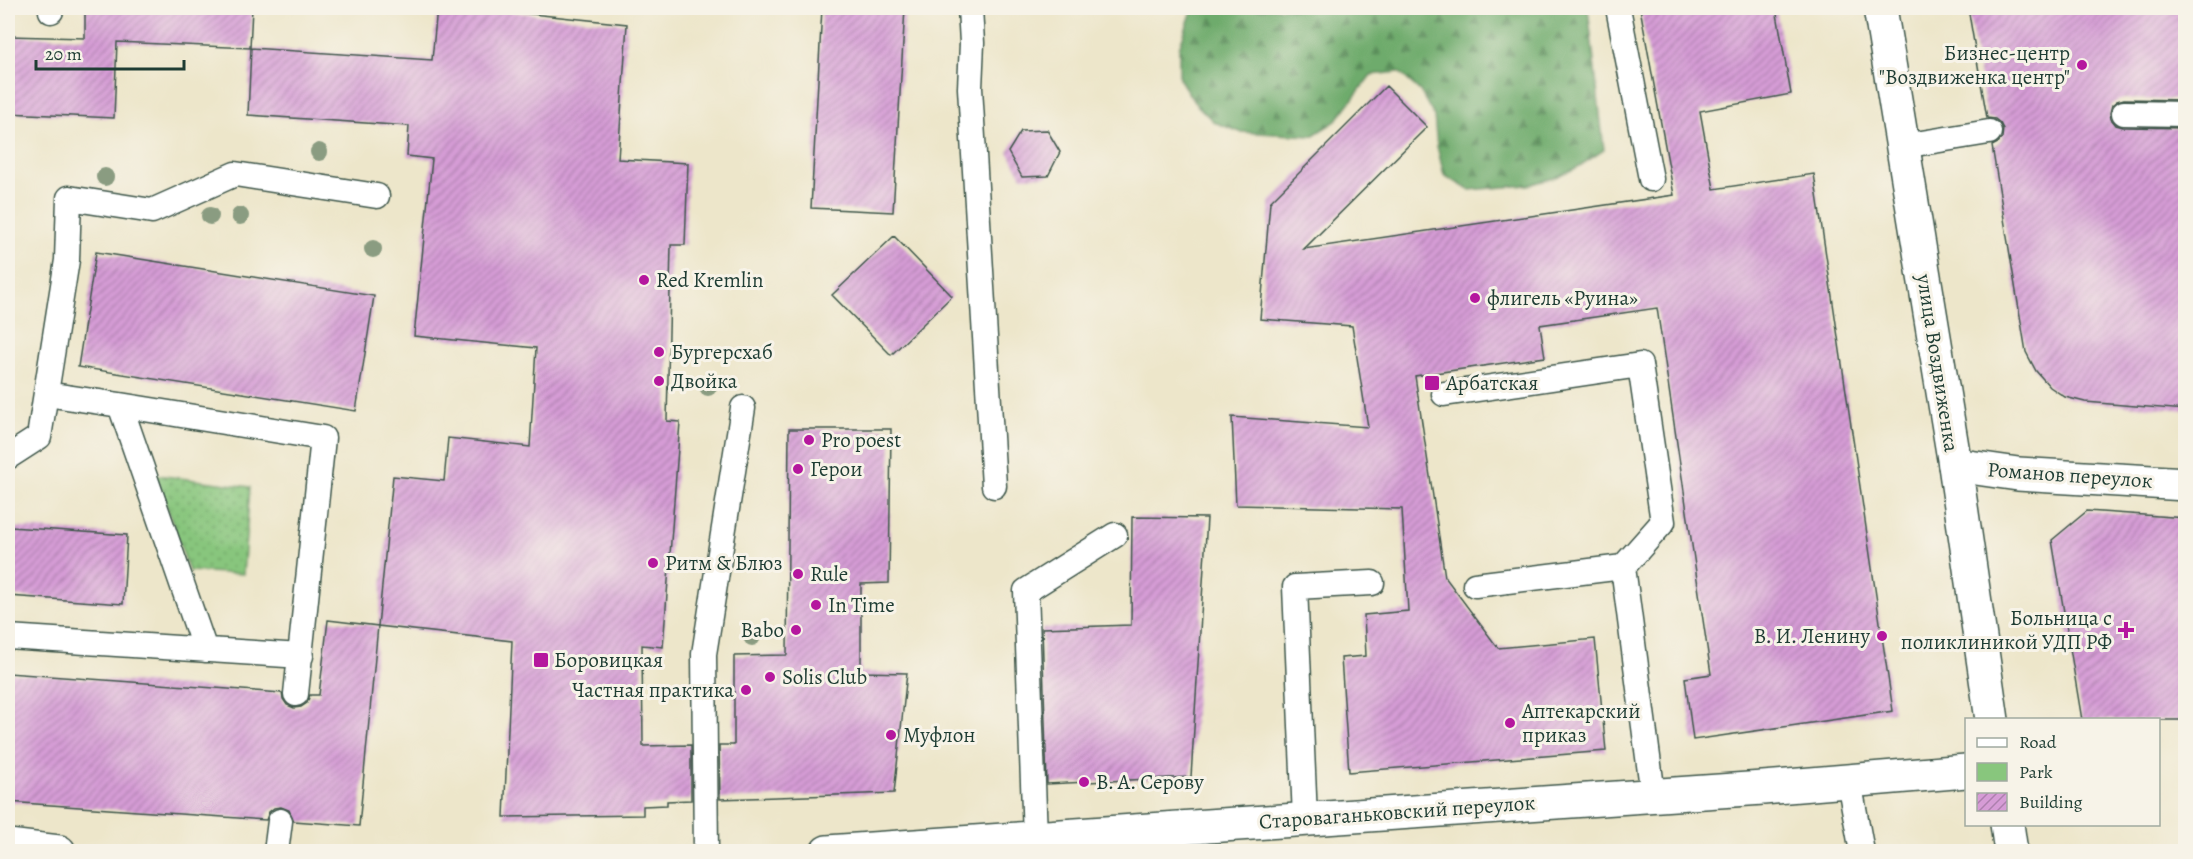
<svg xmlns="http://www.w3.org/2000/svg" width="2193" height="859" font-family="Alegreya,serif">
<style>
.green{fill:url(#green-dots);stroke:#548258;stroke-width:1.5}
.forest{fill:url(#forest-firs);stroke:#467450;stroke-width:1.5}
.building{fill:url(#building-hatch)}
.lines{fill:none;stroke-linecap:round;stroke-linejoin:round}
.service-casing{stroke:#3e564a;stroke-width:27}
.minor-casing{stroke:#3e564a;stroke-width:36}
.primary-casing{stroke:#3e564a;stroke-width:36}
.service{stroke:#fff;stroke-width:24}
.minor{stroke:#fff;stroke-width:33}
.primary{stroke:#fff;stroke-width:33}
.tree{fill:#8a9c81}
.poi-dot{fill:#b5179e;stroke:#f7f3e8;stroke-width:2}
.labels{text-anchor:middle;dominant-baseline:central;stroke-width:6;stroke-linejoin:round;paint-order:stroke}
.poi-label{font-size:21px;fill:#1f3d34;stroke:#f7f3e8;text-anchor:start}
.street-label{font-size:21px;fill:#1f3d34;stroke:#f7f3e8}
</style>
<defs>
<pattern id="green-dots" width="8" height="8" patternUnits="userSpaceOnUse" patternTransform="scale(1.5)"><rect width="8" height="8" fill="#88c67d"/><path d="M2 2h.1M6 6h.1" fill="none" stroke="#6fa267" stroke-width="1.8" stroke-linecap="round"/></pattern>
<pattern id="forest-firs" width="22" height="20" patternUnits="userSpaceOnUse" patternTransform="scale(1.5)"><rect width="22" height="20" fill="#6eab6c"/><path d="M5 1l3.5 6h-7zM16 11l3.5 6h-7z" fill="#5a8c5a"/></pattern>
<pattern id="building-hatch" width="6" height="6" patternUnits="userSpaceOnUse" patternTransform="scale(1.5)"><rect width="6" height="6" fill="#d69cd6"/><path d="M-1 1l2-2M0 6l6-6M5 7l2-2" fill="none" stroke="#ad80ae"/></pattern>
</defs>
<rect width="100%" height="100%" fill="#f7f3e8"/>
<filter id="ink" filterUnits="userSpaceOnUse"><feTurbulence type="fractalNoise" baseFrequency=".0167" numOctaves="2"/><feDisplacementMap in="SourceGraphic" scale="12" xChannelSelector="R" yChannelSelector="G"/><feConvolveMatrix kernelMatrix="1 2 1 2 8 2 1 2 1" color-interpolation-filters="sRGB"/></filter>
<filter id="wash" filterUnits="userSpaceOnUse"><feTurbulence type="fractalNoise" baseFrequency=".008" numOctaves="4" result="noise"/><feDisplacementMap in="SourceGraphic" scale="24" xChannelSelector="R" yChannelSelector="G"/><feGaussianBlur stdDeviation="1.35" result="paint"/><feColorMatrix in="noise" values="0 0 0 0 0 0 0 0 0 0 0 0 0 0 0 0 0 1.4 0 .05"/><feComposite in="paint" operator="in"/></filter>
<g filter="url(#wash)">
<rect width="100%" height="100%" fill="#ede6ca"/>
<path class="green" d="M156,475L250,487L243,574L189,571Z"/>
<path class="forest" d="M1193,8H1588L1604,150L1578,167L1554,178L1528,185L1469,190L1444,175L1437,146L1434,116L1420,91L1399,72L1371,75L1336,121L1312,136L1240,132L1214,122L1194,102L1179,78V48Z"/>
<g id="blocks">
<path class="building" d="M85,8H252L250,48L117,42L114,118L8,113V36L85,38Z
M437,8H475L627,24L618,159L688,163L685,245H671L667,421L680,422L663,647L642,645L643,746L691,745V800L667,801V805L643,806V815L504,817L512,641L378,626L393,476L444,481L448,438L530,447L536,348L414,336L432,159L407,156L409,126L248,115L251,48L432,60Z
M822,8H905L893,212L811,208Z
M1640,8H1776L1791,94L1700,111L1714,189L1814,174L1893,711L1693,740L1685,678L1711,674L1657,308L1540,325L1545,357L1415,376L1445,577L1498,648L1595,639L1606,751L1349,772L1341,658L1366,656L1364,615L1408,611L1402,509L1236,505L1232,417L1368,427L1352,326L1260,319L1270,202L1386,86L1427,127L1304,249L1674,195Z
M1968,8H2186V100L2124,99L2117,101L2112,105L2110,113L2111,119L2116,125L2123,127L2186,128V410L2085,402L2065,397L2050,387L2036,371L2026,352L1992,146L1998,143L2002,138L2003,129L2000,123L1995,119L1987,118Z
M1047,130L1060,152L1048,176L1022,177L1008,152L1021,131Z
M894,236L952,296L891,355L832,295Z
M96,252L374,296L356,411L78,367Z
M789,429H891L889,583L861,584V672L907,673L894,793L720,799L719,745H734V656L787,655Z
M2087,511L2186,518V720H2082L2052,540Z
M1132,517L1207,518L1191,777L1047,784L1042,628L1131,625Z
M10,527L127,535L123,604L8,596Z
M328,620L378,626L359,826L294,821L289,810L281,807L274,808L269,812L266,820L8,802V673L282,693L283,699L287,705L294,708L301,707L307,703L310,695H319Z"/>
</g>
</g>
<g filter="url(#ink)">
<use href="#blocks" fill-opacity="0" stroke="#3e564a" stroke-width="1.5"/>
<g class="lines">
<defs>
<path id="service" d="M970,8L972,43L970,88L994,486
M1618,8L1651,179
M51,11L52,8
M2124,113L2186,114
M1903,146L1989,132
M46,394L120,405L205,650
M1444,394L1640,365L1663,522L1623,567L1653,795
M120,405L323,438L296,694
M8,457L39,437L67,260L69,198L152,211L235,174L377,196
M1475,585L1623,567
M8,637L301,656
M1849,781L1862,852
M1305,818L1295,587L1372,583
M1035,837L1026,591L1115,535
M276,852L280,821
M706,852L704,654L743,408"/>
<path id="minor" d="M1955,465L2018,474L2186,484
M8,846L59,852
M827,852L1763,788L1966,771"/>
<path id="primary" d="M1880,8L1955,465L1992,720
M2007,824L2011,852"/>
</defs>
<use href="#service" class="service-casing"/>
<use href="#minor" class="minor-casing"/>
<use href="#primary" class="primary-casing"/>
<use href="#service" class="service"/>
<use href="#minor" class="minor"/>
<use href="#primary" class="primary"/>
</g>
<g class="tree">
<circle cx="319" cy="152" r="9"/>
<circle cx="105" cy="177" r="9"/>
<circle cx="210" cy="216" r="9"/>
<circle cx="240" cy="216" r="9"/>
<circle cx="373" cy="249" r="9"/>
<circle cx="708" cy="387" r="9"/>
<circle cx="752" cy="637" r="9"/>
</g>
</g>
<g class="poi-dot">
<circle cx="2082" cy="65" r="6"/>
<circle cx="644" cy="280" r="6"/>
<circle cx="1475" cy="298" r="6"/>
<circle cx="659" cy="352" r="6"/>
<circle cx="659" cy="381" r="6"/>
<rect x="1424" y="375" width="16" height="16" rx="3"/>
<circle cx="809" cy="440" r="6"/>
<circle cx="798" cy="469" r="6"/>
<circle cx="653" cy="563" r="6"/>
<circle cx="798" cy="574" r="6"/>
<circle cx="816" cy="605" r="6"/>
<circle cx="796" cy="630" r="6"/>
<path d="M2123 621h6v6h6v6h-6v6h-6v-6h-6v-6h6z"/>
<circle cx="1882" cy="636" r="6"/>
<rect x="533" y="652" width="16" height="16" rx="3"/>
<circle cx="770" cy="677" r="6"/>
<circle cx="746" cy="690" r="6"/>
<circle cx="1510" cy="723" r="6"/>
<circle cx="891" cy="735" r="6"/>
<circle cx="1084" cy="782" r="6"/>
</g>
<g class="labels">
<g class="poi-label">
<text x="2070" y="53" text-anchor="end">Бизнес-центр<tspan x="2070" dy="24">"Воздвиженка центр"</tspan></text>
<text x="656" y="280">Red Kremlin</text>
<text x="1487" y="298">флигель «Руина»</text>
<text x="671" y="352">Бургерсхаб</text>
<text x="671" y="381">Двойка</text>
<text x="1446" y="383">Арбатская</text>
<text x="821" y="440">Pro poest</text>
<text x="810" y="469">Герои</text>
<text x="665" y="563">Ритм &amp; Блюз</text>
<text x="810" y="574">Rule</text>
<text x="828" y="605">In Time</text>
<text x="2112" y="618" text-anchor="end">Больница с<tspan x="2112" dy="24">поликлиникой УДП РФ</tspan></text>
<text x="784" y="630" text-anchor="end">Babo</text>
<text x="1870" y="636" text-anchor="end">В. И. Ленину</text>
<text x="554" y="660">Боровицкая</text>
<text x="782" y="677">Solis Club</text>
<text x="734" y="690" text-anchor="end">Частная практика</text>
<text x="1522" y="711">Аптекарский<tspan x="1522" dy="24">приказ</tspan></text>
<text x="903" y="735">Муфлон</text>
<text x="1096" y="782">В. А. Серову</text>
</g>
<g class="street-label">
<text transform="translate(1938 363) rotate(81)">улица Воздвиженка</text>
<text transform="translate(2070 475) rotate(4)">Романов переулок</text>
<text transform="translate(1397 812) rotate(-4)">Староваганьковский переулок</text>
</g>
</g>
<rect width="2193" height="859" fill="none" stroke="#f7f3e8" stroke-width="30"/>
<rect x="1965" y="718" width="195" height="108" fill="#f7f3e8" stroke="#a1aaa0" stroke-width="1.5"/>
<rect x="1977" y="738" width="30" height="9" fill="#ffffff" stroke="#a1aaa0" stroke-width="1.5"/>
<text x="2019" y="748" font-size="18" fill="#1f3d34">Road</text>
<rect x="1977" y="763" width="30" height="18" fill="#88c67d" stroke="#a1aaa0" stroke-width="1.5"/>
<text x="2019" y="778" font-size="18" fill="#1f3d34">Park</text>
<rect x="1977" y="793" width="30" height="18" fill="url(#building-hatch)" stroke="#a1aaa0" stroke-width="1.5"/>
<text x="2019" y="808" font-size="18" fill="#1f3d34">Building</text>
<path d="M36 60v9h148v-9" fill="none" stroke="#1f3d34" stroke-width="3"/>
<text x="45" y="60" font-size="18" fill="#1f3d34" stroke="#f7f3e8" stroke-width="4.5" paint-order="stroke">20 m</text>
</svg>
